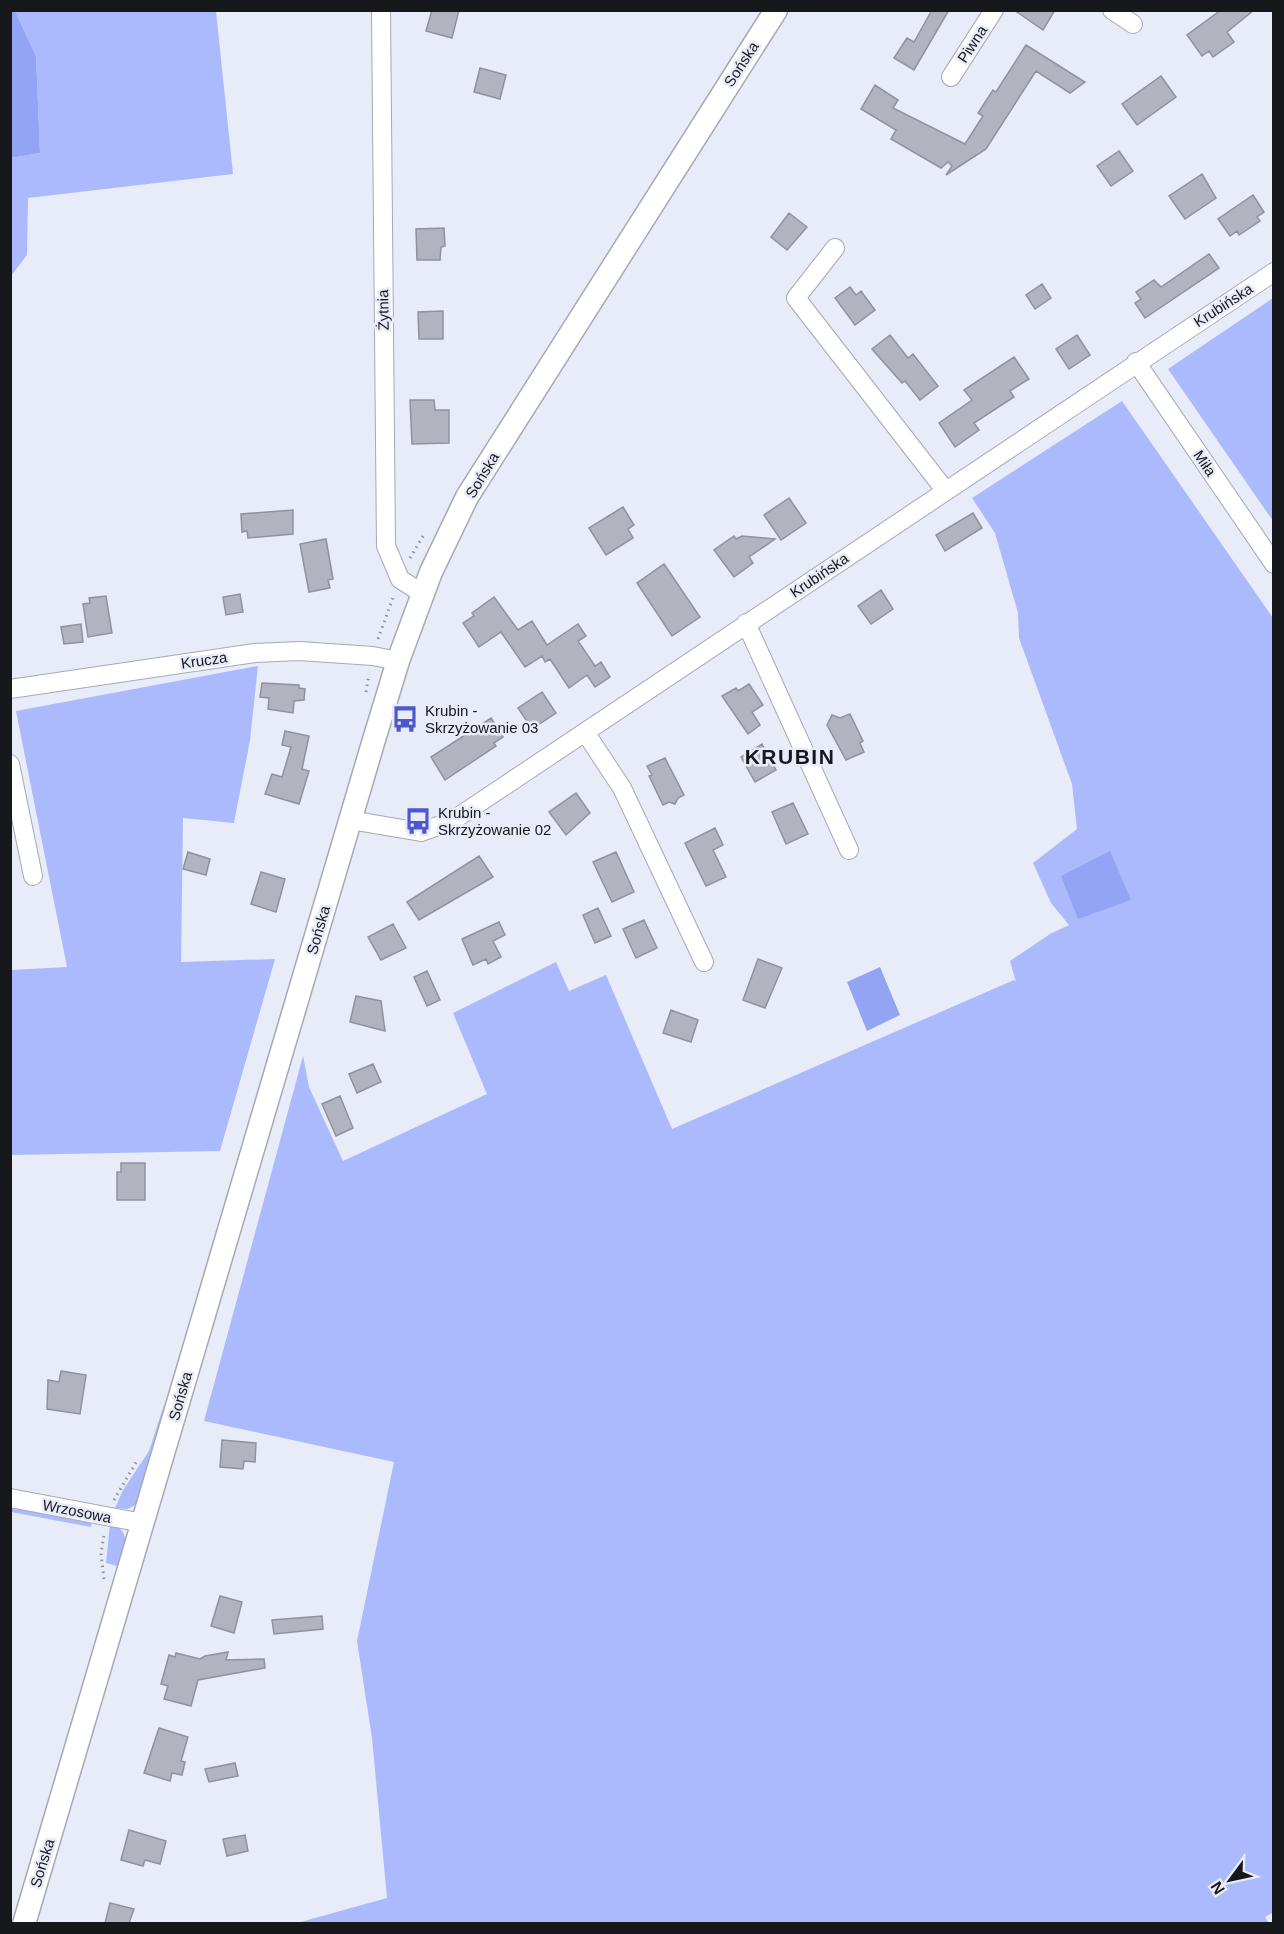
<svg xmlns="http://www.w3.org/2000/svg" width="1284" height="1934" font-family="Arial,sans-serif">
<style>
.green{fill:#abbafd}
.water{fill:#93a4f4}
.building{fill:#b1b4bf;stroke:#8f929d;stroke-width:1.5}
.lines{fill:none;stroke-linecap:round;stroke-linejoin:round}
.minor-casing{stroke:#a6a9b4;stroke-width:20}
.tertiary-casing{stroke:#a6a9b4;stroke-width:25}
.path{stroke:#8f929b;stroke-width:3;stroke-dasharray:1.5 4.5;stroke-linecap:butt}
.minor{stroke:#fff;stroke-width:18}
.tertiary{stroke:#fff;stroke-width:22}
.labels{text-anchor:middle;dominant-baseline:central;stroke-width:5;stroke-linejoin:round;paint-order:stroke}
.street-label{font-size:15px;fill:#17181c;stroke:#e8ecf8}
.poi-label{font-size:15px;fill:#17181c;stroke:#e8ecf8;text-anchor:start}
.district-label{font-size:21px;font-weight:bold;letter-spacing:1.5px;fill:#17181c;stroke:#e8ecf8}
</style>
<rect width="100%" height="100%" fill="#e8ecf8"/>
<path class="green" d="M15,11H216L233,174L28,198L27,255L11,276V158L40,153L36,56Z
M1273,298V521L1168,369Z
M1122,401L1273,618L1274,1912L1265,1917L1269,1923H297L387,1898L372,1738L357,1641L394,1462L204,1421L303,1056L309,1087L343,1161L487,1094L453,1013L556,962L569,991L606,975L672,1129L1014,980L1016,982L1010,961L1050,934L1069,925L1051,903L1033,863L1077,829L1072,784L1019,638L1018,613L995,533L972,498Z
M258,666L250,740L234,823L183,818L181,962L275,959L220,1151L11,1155V970L67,967L16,711Z
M164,1405L167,1410L137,1504L128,1509L115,1508L123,1490L149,1451Z
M10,1506L92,1522L91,1527L11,1512Z
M110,1524C132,1530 125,1547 121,1564L117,1566L106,1563Z"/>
<path class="water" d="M15,11L36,56L40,153L11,158L10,11Z
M1110,851L1131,900L1078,919L1061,876Z
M880,967L900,1015L867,1031L847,982Z"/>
<path class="building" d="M432,10H459L452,38L426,31Z
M932,10H949L914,70L894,58L907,38L914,42Z
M1014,10H1055L1043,30Z
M1221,10H1254L1227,32L1234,42L1213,57L1209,51L1202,56L1187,35Z
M1026,45L1085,82L1070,93L1036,71L986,149L946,175L952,166L948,162L941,168L891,139L896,130L861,109L875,85L898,100L893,108L965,144L983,116L978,113L993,90L996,92Z
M480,68L506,75L500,99L474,92Z
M1161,76L1176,97L1137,125L1122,104Z
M1119,151L1133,171L1111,186L1097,166Z
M1202,174L1216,198L1185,219L1169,196Z
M1253,195L1264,212L1257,217L1260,221L1239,235L1237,231L1230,236L1218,219Z
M789,213L807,227L787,250L771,237Z
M444,228L445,246L441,247L440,260H417L416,229Z
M1209,254L1219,268L1145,318L1135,303L1141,299L1136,292L1154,280L1161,287Z
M1042,284L1051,298L1035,309L1026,295Z
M850,287L856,295L861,291L875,310L855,325L835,298Z
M443,311V339H419L418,312Z
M890,335L908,358L913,354L938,386L920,400L905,381L902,383L872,349Z
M1077,335L1090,355L1069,369L1056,349Z
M1014,357L1029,379L1010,391L1014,397L974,423L979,430L955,447L939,423L972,400L964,390Z
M410,400H434L435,410H449V443L412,444Z
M789,498L806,523L781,540L764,515Z
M623,507L634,525L628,529L633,538L606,555L589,528Z
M293,510V534L248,538L247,531L242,532L241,514Z
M973,513L982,528L945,551L936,535Z
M734,536L736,539L742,536L775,539L749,557L753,563L734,577L714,550Z
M326,539L333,579L328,580L330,588L309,592L300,544Z
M664,564L700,617L672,636L637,583Z
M881,590L893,609L871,624L858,606Z
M240,594L243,612L226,615L223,597Z
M106,596L112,633L88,637L83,604L90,603L89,598Z
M494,597L518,630L532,621L547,645L578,624L586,636L578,641L595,666L601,662L610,677L595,687L587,675L569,688L550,659L545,662L542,656L525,667L501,632L479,647L463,623L474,616L472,613Z
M81,624L83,642L64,644L61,627Z
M262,683L299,685V688L305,689L304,700L294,701L293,713L268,709L269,698L260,697Z
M749,684L763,705L752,712L760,725L748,734L722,696L736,688L738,691Z
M542,692L556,713L532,729L518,708Z
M850,714L863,741L860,743L864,752L846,760L827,725L832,715L840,718Z
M491,718L503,737L494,743L496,746L445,780L431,757Z
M285,731L309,736L302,769L309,771L299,804L265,794L272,774L282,777L291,747L282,745Z
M762,744L776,770L755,782L741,757Z
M665,758L684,795L678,798L675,804L669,802L663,805L649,776L652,775L647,766Z
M576,793L590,813L566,835L549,812Z
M793,803L808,834L786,844L772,812Z
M715,828L723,845L713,850L726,877L706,886L685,843Z
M188,852L210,859L206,875L183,869Z
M616,852L634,892L612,902L593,862Z
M479,856L493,877L419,920L407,902Z
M261,872L285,879L276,912L251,904Z
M598,908L611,936L595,943L583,915Z
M644,920L657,948L636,958L623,929Z
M499,922L505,935L493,941L501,957L488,964L486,959L473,965L462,939Z
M393,924L406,948L381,960L368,937Z
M758,959L782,968L765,1008L743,1000Z
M427,971L440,1000L427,1006L414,977Z
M356,996L381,1001L385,1031L350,1022Z
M671,1010L698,1020L691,1042L663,1033Z
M373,1064L381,1082L357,1093L349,1074Z
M340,1096L353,1128L336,1136L322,1104Z
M121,1163H145V1200H117V1172H121Z
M61,1371L86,1375L80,1414L47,1409L48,1380L59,1382Z
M222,1440L256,1443L255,1462L244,1461L243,1469L220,1467Z
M220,1596L242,1602L234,1633L211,1626Z
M322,1616L323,1629L274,1634L272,1620Z
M228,1652L226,1660L264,1659L265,1668L198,1680L191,1706L164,1699L168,1686L161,1684L169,1655L175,1657L176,1653L200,1659L205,1656Z
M159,1728L188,1737L181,1761L185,1762L182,1775L172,1773L170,1781L144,1773Z
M235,1763L238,1776L209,1782L205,1769Z
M129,1830L166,1841L160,1864L145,1860L143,1866L121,1860Z
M245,1835L248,1851L227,1856L223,1839Z
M110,1903L134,1909L129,1923H105Z"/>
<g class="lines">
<defs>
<path id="minor" d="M381,10L386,546L400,579L423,594
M1112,10L1133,24
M951,77L994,10
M835,248L796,298L945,490
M1136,362L1274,564
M746,623L849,850
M10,689L255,653L299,651L373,656L398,661
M585,732L622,788L704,962
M10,764L33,876
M350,820L421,832L452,821L1274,272
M10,1498L143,1523"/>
<path id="tertiary" d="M24,1924L373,743L398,661L431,572L467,497L776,10"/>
</defs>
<use href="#minor" class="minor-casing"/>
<use href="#tertiary" class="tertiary-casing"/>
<path class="path" d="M410,558L425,533
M378,639L394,595
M366,692L369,674
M114,1500L138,1459
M104,1579L101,1554L104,1535"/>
<use href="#minor" class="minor"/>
<use href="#tertiary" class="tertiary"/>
</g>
<defs>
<symbol id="bus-bare" viewBox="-9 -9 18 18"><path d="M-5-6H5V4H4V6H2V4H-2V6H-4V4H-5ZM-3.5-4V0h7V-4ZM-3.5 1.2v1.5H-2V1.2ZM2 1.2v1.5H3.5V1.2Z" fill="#4d58ce" stroke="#e8ecf8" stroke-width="2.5" paint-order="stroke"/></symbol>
</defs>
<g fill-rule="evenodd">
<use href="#bus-bare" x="386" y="700" width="38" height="38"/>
<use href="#bus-bare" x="399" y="802" width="38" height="38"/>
</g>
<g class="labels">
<g class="street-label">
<text transform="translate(972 44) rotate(-57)">Piwna</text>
<text transform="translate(741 64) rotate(-57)">Sońska</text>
<text transform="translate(1223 305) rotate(-33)">Krubińska</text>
<text transform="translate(383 310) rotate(-91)">Żytnia</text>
<text transform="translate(1205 463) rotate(56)">Miła</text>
<text transform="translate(482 475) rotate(-59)">Sońska</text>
<text transform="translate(819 575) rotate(-34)">Krubińska</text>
<text transform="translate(204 660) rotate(-8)">Krucza</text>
<text transform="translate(318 930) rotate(-74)">Sońska</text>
<text transform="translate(180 1396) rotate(-74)">Sońska</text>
<text transform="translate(77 1511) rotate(11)">Wrzosowa</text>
<text transform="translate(42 1863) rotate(-73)">Sońska</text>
</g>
<g class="poi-label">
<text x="425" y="710">Krubin -<tspan x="425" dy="17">Skrzyżowanie 03</tspan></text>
<text x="438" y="812">Krubin -<tspan x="438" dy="17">Skrzyżowanie 02</tspan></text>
</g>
<g class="district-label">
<text x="790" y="756">KRUBIN</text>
</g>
</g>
<rect width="1284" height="1934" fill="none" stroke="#17181c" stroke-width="24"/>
<g transform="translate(1230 1880) rotate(237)" stroke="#e8ecf8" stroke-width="4.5" paint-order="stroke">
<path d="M0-4.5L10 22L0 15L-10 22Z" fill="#17181c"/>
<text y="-9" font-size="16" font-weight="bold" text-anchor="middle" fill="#17181c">N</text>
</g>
</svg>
